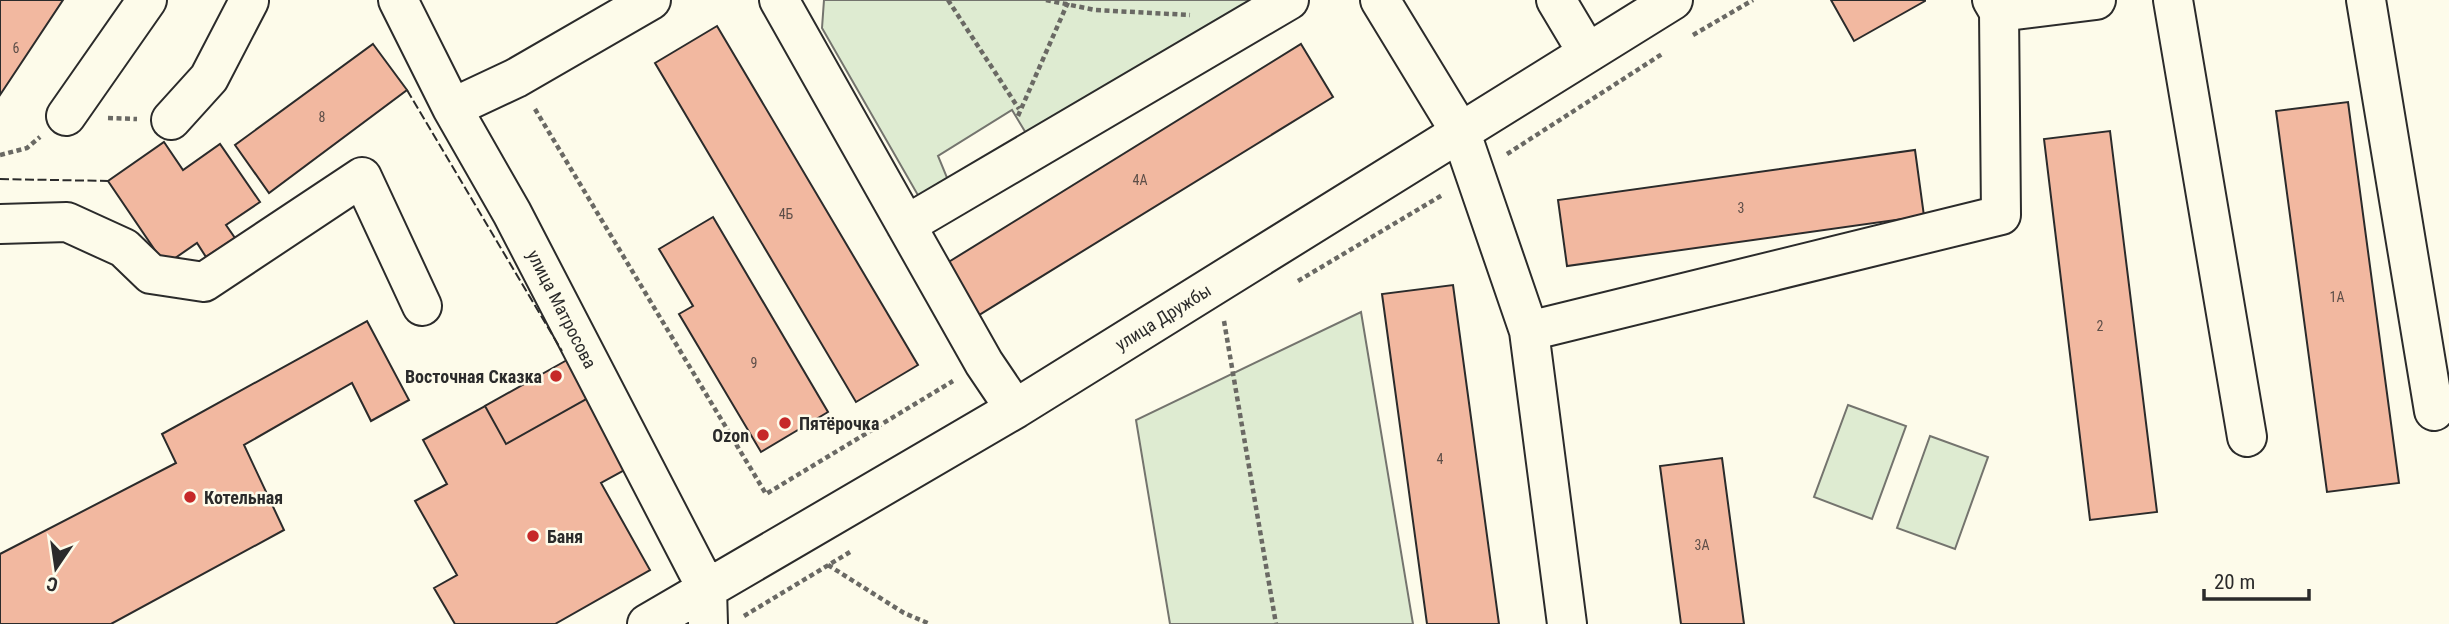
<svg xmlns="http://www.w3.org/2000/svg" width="2449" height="624" font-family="'Roboto Condensed',sans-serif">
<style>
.green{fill:#deebd1;stroke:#74746e;stroke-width:2}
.building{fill:#f2b8a0;stroke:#2b2b2b;stroke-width:2}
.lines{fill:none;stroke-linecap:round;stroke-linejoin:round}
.minor-casing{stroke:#2b2b2b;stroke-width:42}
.path{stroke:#6a6964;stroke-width:4.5;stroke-dasharray:5 3.5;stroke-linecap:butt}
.minor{stroke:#fdfbea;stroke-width:38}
.fence{stroke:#2b2b2b;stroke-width:2;stroke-dasharray:9 3.5;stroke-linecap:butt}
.poi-dot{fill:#c62828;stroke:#fdfbea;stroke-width:2.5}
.labels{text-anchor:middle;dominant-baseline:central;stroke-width:5;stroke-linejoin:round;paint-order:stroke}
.number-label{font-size:14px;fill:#5d4e48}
.street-label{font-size:18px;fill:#2b2b2b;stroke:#fdfbea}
.poi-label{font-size:18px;font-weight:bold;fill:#2b2b2b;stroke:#fdfbea;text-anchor:start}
</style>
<rect width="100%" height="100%" fill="#fdfbea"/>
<path class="green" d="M824,0H1265L1032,143L1012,110L938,156L948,180L919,197L822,28Z
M1361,312L1413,624H1170L1136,420Z
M1848,405L1906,426L1872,519L1814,497Z
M1930,436L1988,457L1955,549L1897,528Z"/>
<path class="building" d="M0,0H63L0,95Z
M1831,0H1925V1L1854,41Z
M717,26L918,365L856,402L655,63Z
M373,44L407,90L269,193L235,145Z
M1301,44L1333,97L979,315L947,263Z
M2348,102L2399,483L2327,492L2276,111Z
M2110,131L2157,512L2090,520L2044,139Z
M164,142L183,170L220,144L260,202L226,225L235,238L206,257L197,243L165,265L108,181Z
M1915,150L1924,216L1567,266L1558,200Z
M713,217L828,412L761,452L679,314L693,306L659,249Z
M1453,285L1499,624H1427L1382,294Z
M367,321L409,400L371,421L352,383L244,445L284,530L111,624H0V554L176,463L162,434Z
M567,360L588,398L506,444L485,406Z
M588,398L628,468L601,483L650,570L555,624H455L434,588L457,575L415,501L447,484L423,440L485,406L506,444Z
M1722,458L1744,624H1681L1660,466Z"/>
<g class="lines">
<defs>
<path id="minor" d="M398,0L452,108L512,213L707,589L708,624
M779,0L984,363L1015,409
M1380,0L1461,133L1529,331L1567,624
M1556,0L1587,52
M1992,0L1999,12L2096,0
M2173,0L2247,437
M2366,0L2434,411
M452,108L516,78L651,0
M66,116L147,0
M171,120L209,78L249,1
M0,224L67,222L124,248L151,274L204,282L362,177L422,306
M906,225L1289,0
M1529,331L2001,215L1999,12
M647,624L1015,409L1673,0"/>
</defs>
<use href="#minor" class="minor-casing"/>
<path class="path" d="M948,0L1019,109
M1046,0L1095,10L1190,15
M1693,35L1753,0
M535,109L766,494L953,381
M1018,116L1069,0
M108,118L137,119
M1507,154L1662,54
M0,155L27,148L40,137
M1298,281L1444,194
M1224,321L1276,624
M828,565L904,613L930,624
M744,616L850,552"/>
<use href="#minor" class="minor"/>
<path class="fence" d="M407,90L562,351
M0,179L108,181"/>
</g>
<g class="poi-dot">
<circle cx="556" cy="376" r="7"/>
<circle cx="785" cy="423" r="7"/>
<circle cx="763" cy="435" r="7"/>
<circle cx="190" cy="497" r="7"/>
<circle cx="533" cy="536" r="7"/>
</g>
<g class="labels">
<g class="number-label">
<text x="16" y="48">6</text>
<text x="322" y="117">8</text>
<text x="1140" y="180">4А</text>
<text x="1741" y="208">3</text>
<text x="786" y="214">4Б</text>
<text x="2337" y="297">1А</text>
<text x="2100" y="326">2</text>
<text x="754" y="363">9</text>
<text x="1440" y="459">4</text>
<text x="1702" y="545">3А</text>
</g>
<g class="street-label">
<text transform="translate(562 309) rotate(63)">улица Матросова</text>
<text transform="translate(1163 317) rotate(-32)">улица Дружбы</text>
</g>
<g class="poi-label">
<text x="542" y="376" text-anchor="end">Восточная Сказка</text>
<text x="799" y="423">Пятёрочка</text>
<text x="749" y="435" text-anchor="end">Ozon</text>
<text x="204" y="497">Котельная</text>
<text x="547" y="536">Баня</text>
</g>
</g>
<g transform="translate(56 568) rotate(193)" stroke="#fdfbea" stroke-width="5" paint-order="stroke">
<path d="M0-5L12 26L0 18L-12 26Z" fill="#2b2b2b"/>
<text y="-10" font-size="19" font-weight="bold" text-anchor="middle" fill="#2b2b2b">С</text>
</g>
<path d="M2204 589v10h105v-10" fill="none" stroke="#2b2b2b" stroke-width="3.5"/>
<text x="2214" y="589" font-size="21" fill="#2b2b2b" stroke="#fdfbea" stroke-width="5" paint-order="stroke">20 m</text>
</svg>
